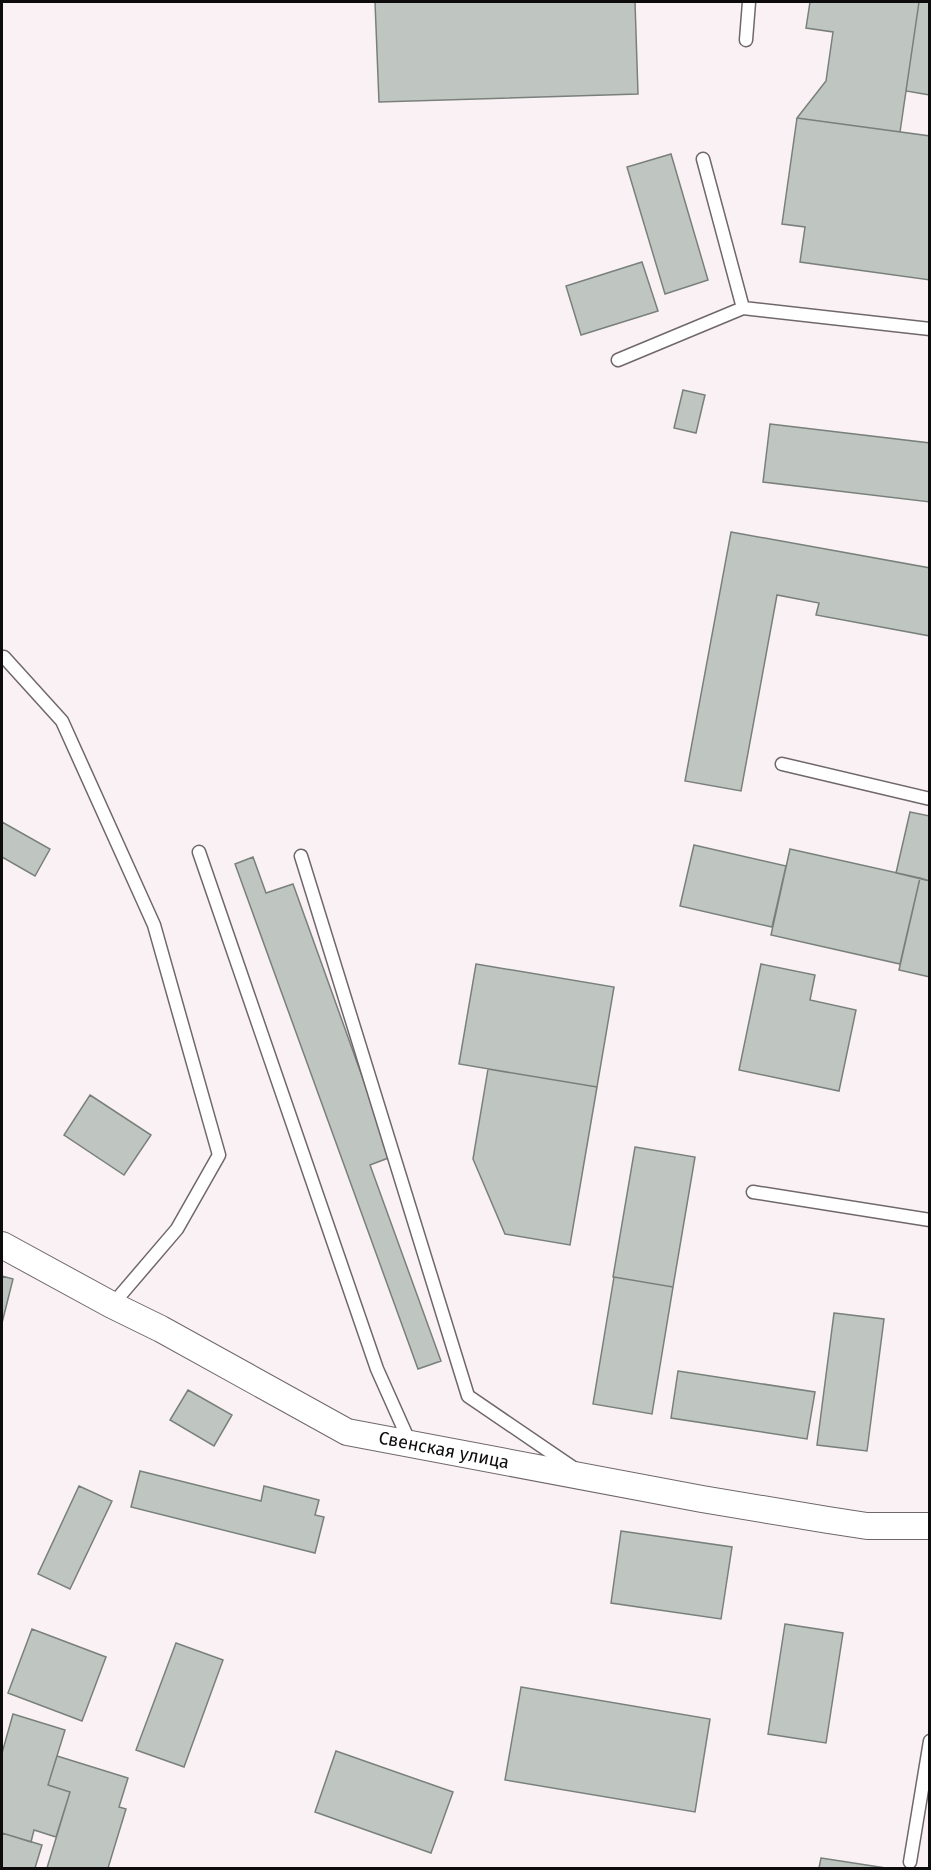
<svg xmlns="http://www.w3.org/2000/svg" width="931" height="1870" font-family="'Fira Sans',sans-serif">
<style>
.building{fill:#bfc6c1;stroke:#79807c;stroke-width:1.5}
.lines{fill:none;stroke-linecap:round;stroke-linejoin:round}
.service-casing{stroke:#6f676b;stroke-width:15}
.minor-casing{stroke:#6f676b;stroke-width:28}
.service{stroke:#fff;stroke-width:12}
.minor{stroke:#fff;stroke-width:26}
.labels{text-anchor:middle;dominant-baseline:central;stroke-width:4.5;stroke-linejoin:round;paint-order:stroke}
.street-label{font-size:18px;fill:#0e0b0d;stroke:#fff}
</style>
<rect width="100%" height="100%" fill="#faf1f5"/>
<path class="building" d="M375,2H635L638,94L379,102Z
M810,2H919L900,132L797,118L826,81L833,32L806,28Z
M919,2H930V95L906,91Z
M797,118L930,136V280L800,262L805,227L782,224Z
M671,154L708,280L665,294L627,167Z
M642,262L658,311L581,335L566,286Z
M683,390L705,395L696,433L674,428Z
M770,424L930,443V502L763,482Z
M731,532L930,568V636L816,615L819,603L777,595L741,791L685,781Z
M910,812L930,816V881L896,873Z
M2,822L50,849L35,876L2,857Z
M694,845L786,866L772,927L680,906Z
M790,849L920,878L900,964L771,935Z
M253,857L266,893L293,884L391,1157L370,1165L441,1361L418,1369L235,864Z
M920,878L930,881V977L899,970Z
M476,964L614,987L597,1087L459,1064Z
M761,964L815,975L810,1000L856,1010L839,1091L739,1070Z
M488,1069L597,1087L570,1245L505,1234L473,1159Z
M90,1095L151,1135L124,1175L64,1135Z
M635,1147L695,1157L673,1287L613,1277Z
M2,1276L13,1279L2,1323Z
M614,1277L673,1287L652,1414L593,1404Z
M834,1313L884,1319L867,1451L817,1445Z
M678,1371L815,1392L807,1439L671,1418Z
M188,1390L232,1415L214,1446L170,1420Z
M140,1471L261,1501L264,1486L319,1500L315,1515L324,1517L315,1553L131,1507Z
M79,1486L112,1501L70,1589L38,1574Z
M621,1531L732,1547L721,1619L611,1603Z
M785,1624L843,1633L826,1743L768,1734Z
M32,1629L106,1657L82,1721L8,1693Z
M176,1643L223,1660L184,1767L136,1750Z
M521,1687L710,1719L695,1812L505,1780Z
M13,1714L65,1730L48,1785L70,1792L56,1837L34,1830L31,1842L2,1833V1753Z
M336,1751L453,1792L431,1853L315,1812Z
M57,1756L128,1778L119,1807L126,1809L108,1868H47L70,1792L48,1785Z
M2,1833L42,1845L35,1868H2Z
M821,1858L886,1868H819Z"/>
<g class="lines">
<defs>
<path id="service" d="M746,40L749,2
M703,159L743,308
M618,360L743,308L930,329
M4,657L62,721L154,925L219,1155L177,1229L112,1305
M782,764L930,799
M199,852L377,1369L410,1443
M301,856L468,1396L575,1469
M753,1192L930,1220
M910,1862L930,1741"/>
<path id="minor" d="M2,1245L112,1305L161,1329L347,1432L702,1499L828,1520L867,1526H930"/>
</defs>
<use href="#service" class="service-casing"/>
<use href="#minor" class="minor-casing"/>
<use href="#service" class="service"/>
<use href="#minor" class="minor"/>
</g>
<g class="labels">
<g class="street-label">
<text transform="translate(444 1450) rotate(11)">Свенская улица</text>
</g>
</g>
<rect width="931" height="1870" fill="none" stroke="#0e0b0d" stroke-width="6"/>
</svg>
